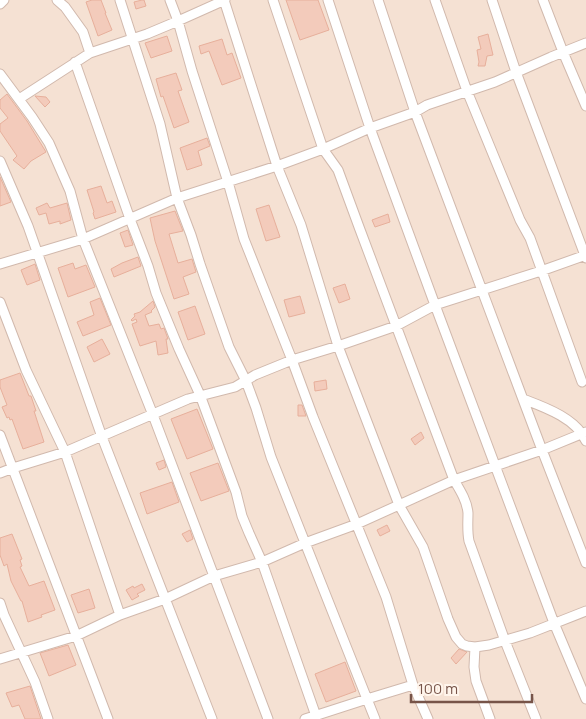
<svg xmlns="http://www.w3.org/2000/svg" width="586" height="719" font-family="Manrope,sans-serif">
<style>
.residential{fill:#f5e1d3}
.building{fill:#f3cbbb;stroke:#e7af9b}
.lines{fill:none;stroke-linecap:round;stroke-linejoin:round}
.street-casing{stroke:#d1b9ad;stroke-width:11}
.street{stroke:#fff;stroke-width:9}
</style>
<rect width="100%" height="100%" fill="#fdf1e5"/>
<path class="residential" d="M0,0H586V719H0Z"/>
<path class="building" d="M92,0H101L106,13H105L112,30L98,36L86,2Z
M142,0H144L146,6L136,9L134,2Z
M286,0H318L329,30L300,40Z
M488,34L493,55L487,56L485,66H478L479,62L477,50L481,49L478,37Z
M167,36L172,51L151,58L145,43Z
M222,39L227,55L232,53L241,78L222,85L209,51L201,54L199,46Z
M176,73L182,90L178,91L189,122L174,128L163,96L161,97L156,79Z
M7,94L27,121L46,152L31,161L24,169L13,160L17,156L0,131V124L8,118L0,108V100Z
M35,96L46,97L50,102L45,107Z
M207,138L210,146L198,151L202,165L187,170L180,148Z
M0,177L11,202L0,206Z
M101,186L107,203L112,201L116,212L95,219L93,213L94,212L87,190Z
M47,203L50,208L67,203L71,220L60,224V221L49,224L46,213L39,215L36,208Z
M269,205L280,237L266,241L256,209Z
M175,211L183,231L169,234L178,263L192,259L196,272L183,277L189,294L174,299L155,241L150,218Z
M388,214L390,222L375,227L372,220Z
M128,230L133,245L125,247L120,233Z
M138,257L141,266L114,277L111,269L122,263Z
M73,263L75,269L86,265L95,287L68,297L58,268Z
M35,264L40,280L27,285L21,270Z
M345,284L350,299L339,303L333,288Z
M300,296L305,313L289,317L284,300Z
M100,298L111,325L83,336L77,322L94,315L90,302Z
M153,301L155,307L151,311L152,312L145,315L149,326L159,324L161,329L164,328L168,339H166L168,353L158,355L156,341L140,346L132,324L137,322L136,319L132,321L131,320L135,316L134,314L140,312Z
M195,306L205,334L188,340L178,312Z
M102,339L110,354L94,362L87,347Z
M20,373L29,396H31L36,411H34L44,442L23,449L12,419L10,420L9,417L7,418L2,407L7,405L0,387V380Z
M326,380L327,389L315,391L314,382Z
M298,405H302L306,416H298Z
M197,409L213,449L187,459L171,419Z
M421,432L424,438L415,445L411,439Z
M164,460L166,467L159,470L156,463Z
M218,463L229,491L201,501L190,473Z
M172,482L179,502L147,514L140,493Z
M387,525L390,531L380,536L377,530Z
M190,530L193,539L187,542L182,534Z
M12,534L22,559L20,560L22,566L20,567L29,586L44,581L55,610L41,615L42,617L28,622L22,601H21L11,581L7,564L4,566L0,555V538Z
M142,584L145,590L137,594L139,596L132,600L126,590L133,586L134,588Z
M89,589L95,608L78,613L71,595Z
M68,645L76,665L49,676L40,653Z
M459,649L467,652L456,664L451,658Z
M345,662L356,691L326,702L315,674Z
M30,686L41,719H25L19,705L12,707L6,693Z"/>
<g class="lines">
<defs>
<path id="street" d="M57,0L65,7L83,32L90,53
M120,0L160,124L177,198L191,235L200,264L229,347L246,381L256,408L271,457L367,699L413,685
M224,0L277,166L301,225L338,346L399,505L423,547L448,619L456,637L462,644L467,646L475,647L489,645L530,633L586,611
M273,0L323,149L338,170L359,227L454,480C460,490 467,501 468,513C468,522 467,531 469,541L505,641L536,719
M328,0L370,128L435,305L554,623L586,699
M378,0L415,112L542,450L586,563
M435,0L467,91L520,220L530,238L582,382
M492,0L516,72L586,258
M543,0L563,52L586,106
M0,4L4,0
M75,62L130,219L148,266L156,293L179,349L200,395L236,492L242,516L249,533L262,562L316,716
M0,74L32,117L49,143L70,191L83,239L153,415L268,719
M19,99L90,53L147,34L178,21L170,0
M0,161L28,226L102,437L212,719
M0,264L83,239L177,198L277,166L323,149L370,128L415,112L427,105L495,82L551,57L586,43
M0,302L26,370L65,452L120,615
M523,399C544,407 576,418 586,441
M0,435L108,719
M0,473L13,468L65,452L188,399L235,387L255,375L292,360L244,239L228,182L192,71L178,21L225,0
M0,603L4,615L35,682L48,719
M475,647L474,667L476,681L490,719
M0,659L76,636L120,615L165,599L214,576L262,562L305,543L357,524L454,480L542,450L586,432
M305,719L367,699L375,719
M428,719L413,685L386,597L313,417L292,360L338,346L396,326L435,305L541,271L586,255"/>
</defs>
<use href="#street" class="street-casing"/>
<use href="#street" class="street"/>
</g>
<path d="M411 694v8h121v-8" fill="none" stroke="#775449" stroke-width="2.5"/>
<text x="418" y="694" font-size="15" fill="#775449" stroke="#fff5ec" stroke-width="4" paint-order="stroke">100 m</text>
</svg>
